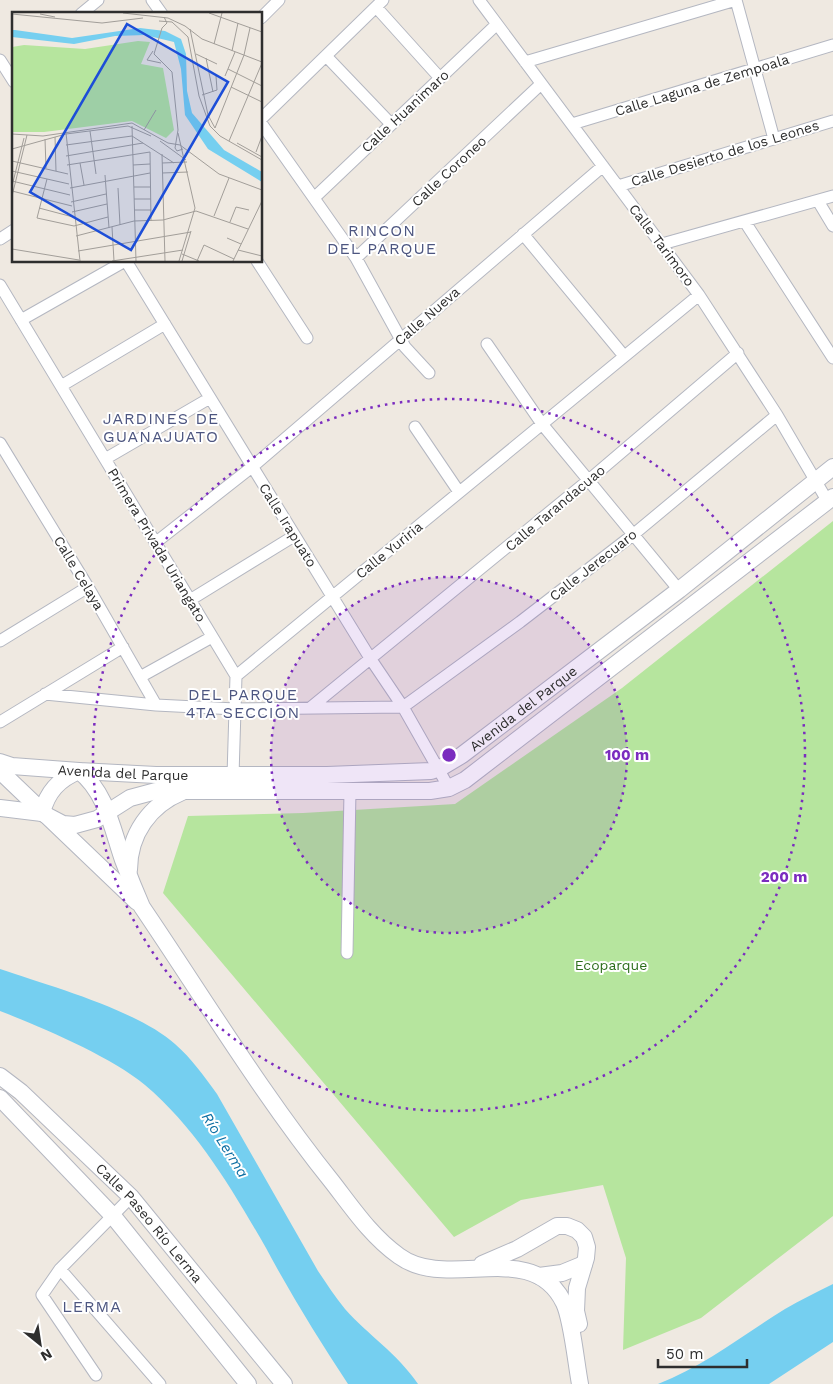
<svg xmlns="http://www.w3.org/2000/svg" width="833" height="1384" font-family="'Work Sans',sans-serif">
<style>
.green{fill:#b6e59e}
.water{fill:#75cff0}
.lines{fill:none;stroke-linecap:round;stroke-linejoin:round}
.street-casing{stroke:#b4b7c1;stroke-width:13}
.secondary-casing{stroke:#b4b7c1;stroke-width:18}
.street{stroke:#fff;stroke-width:11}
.secondary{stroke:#fff;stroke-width:16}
.ring{fill:none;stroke:#7b2cbf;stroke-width:2.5;stroke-dasharray:2.5 5}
.labels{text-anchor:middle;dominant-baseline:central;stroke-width:4;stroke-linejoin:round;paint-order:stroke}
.street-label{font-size:14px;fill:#2e2e2e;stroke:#fff}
.park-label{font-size:14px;fill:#2c6e1b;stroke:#fff}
.water-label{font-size:15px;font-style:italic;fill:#0d6fa3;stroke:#fff}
.quarter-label{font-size:16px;letter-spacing:1px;fill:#4d5680;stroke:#fff}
.inset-road{fill:none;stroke:#a29e99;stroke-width:1}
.view{fill:#1d4ed8;fill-opacity:0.15;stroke:#1d4ed8;stroke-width:2.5}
.inset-edge{fill:none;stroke:#2e2e2e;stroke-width:2.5}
.centre{fill:#7b2cbf;stroke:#fff;stroke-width:2.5}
.ring-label{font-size:15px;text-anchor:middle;font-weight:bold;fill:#7b2cbf;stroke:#fff;stroke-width:4;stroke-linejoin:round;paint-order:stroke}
</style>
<rect width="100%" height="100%" fill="#efe9e1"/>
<path class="green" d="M833,521V1216L701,1318L623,1350L626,1258L603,1185L521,1200L454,1237L163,893L188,816L303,813L455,804L622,688Z"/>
<path class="water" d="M0,969C50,986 137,1010 175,1044C192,1059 204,1076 217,1094L318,1271C327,1284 335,1297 345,1309C369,1336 397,1353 418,1384H348C319,1340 291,1295 266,1248C232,1189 197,1129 145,1085C110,1056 43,1028 0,1011Z
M833,1284V1342L769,1384H658C704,1366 743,1335 785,1309C800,1300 817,1292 833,1284Z"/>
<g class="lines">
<defs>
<path id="street" d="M152,0L162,14
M479,0L699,295L777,415L828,502
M736,0L774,139
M376,7L440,78
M81,14L98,0
M261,18L279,0
M326,56L391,124
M0,60L14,82
M525,62L736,0
M261,119L383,0
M261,123L356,258L405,347L429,373
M572,124L833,45
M618,186L833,121
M314,198L497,24
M818,201L833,226
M745,222L833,358
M523,234L624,356
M0,239L14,230
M662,244L833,196
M356,258L541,84
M126,261L370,658L403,707L449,788
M257,261L307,338
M0,285L236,676
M21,320L125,261
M487,344L542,424L679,590
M61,386L165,324
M415,427L459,492
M0,443L88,587L156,705
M105,459L210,398
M155,543L252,467L603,166
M190,600L294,536
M0,641L88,587
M236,676L699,295
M140,677L212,637
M45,694L156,705L235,709L403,707L520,622L634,534L777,415
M310,708L590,479L738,353
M0,722L123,647
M233,776L236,676
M347,953L350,791
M60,1269L160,1384
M96,1375L42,1295L60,1269L131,1197"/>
<g id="secondary">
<path id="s1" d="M0,762L12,766L79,771L156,775H327L431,771L442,767L462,755L679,590L833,467"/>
<path d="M0,771L137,902"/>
<path d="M0,808L42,813L63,824L75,825L97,819L130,798L156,791H430L449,788L465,780L833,497"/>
<path d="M42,813C47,792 59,779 79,771C106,792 112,828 123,860C129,876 135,891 142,907C205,1000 263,1096 333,1183C353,1209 372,1237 399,1256C448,1292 532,1237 564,1303C572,1320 576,1363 580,1384"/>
<path d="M129,870C129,834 150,805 182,792"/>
<path id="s2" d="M0,1076L21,1092L131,1197L284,1384"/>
<path d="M0,1098L113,1216L248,1384"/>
<path d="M482,1264L517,1249L557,1226H567L577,1230L584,1237L587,1247L586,1258L577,1288L576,1311L579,1324"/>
<path d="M539,1276L562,1273L584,1264"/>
</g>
</defs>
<use href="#street" class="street-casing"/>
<use href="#secondary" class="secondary-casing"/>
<use href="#street" class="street"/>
<use href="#secondary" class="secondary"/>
</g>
<circle cx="449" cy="755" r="178" fill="#7b2cbf" fill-opacity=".12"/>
<g class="ring">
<circle cx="449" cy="755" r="178"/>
<circle cx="449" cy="755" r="356"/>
</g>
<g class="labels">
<g class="street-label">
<text transform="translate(702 85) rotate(-17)">Calle Laguna de Zempoala</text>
<text transform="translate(405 111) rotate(-43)">Calle Huanimaro</text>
<text transform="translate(725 153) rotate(-17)">Calle Desierto de los Leones</text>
<text transform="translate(449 171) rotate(-43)">Calle Coroneo</text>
<text transform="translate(662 245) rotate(53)">Calle Tarimoro</text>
<text transform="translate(427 316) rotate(-41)">Calle Nueva</text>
<text transform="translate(555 508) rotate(-40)">Calle Tarandacuao</text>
<text transform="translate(288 525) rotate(58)">Calle Irapuato</text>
<text transform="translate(157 545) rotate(59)">Primera Privada Uriangato</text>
<text transform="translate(389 550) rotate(-39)">Calle Yuriria</text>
<text transform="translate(593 565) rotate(-38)">Calle Jerecuaro</text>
<text transform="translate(79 573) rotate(59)">Calle Celaya</text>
<text stroke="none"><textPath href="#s1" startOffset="544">Avenida del Parque</textPath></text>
<text stroke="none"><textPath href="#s1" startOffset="124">Avenida del Parque</textPath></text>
<text stroke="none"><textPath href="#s2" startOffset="210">Calle Paseo Río Lerma</textPath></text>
</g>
<g class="park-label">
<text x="611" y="965">Ecoparque</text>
</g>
<g class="water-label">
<text transform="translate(225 1145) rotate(58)">Río Lerma</text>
</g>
<g class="quarter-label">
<text x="382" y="230">RINCON<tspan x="382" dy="18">DEL PARQUE</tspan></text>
<text x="161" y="418">JARDINES DE<tspan x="161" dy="18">GUANAJUATO</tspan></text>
<text x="243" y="694">DEL PARQUE<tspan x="243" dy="18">4TA SECCION</tspan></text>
<text x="92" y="1306">LERMA</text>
</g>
</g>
<g transform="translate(12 12)">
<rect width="250" height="250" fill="#efe9e1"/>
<path d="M126,29L138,30L129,52L151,56L162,118L154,126L120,109L32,120H0V35L12,33L73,37Z" fill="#b6e59e"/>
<path d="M128,16L153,19L169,27L174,42L175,79L180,101L212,138L250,160V170L196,137L173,103L169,57L162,30L133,23L103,24L62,32L0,25V18H3L60,26Z" fill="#75cff0"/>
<path class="inset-road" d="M111,1L156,6L173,14L190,27L250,50M197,1L250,20M0,2L90,11L131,6M28,2L43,5M152,5L155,11L150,16L142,42L160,60L166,118L163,136L165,139L171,137M147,9L160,10L176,25L187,84L198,114L208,124L250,148M178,17L196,103L203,116M202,32L210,1M141,39L135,48L149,51M220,39L226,11M184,42L205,52M194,46L201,80M216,57L250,74M213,64L223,40M219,75L250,90M190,83L205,78L204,64M120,114L124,249M203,116L232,43L238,16M132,118L144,98M78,119L84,162M54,121L68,249M166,121L183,196L167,249M0,122L31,124L120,111L156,131L168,133L207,162L250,178M43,125L44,159M33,127L34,156M148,129L174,148M217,129L250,51M225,131L250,145M54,133L120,124L162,151M0,137L54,122L116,114L139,124M138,140L139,209M244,140L250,124M150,142L153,249M54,144L131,131M0,149L56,162M68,151L72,173M150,151L175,150M55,153L138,140M121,153L138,152M0,159L57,172M150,161L176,160M93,163L97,216M35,167L25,206L62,214L96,205M0,169L58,183M0,174L12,126M122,175H139M58,176L138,161M106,176L108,213M0,179L60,194M0,184L15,123M122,187H139M59,190L94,182M27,196L61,205M122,198H139M60,200L95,192M202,204L217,166M218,210L224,195L237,198M100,215L102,249M64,224L122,209L151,208L184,199L236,217M215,226L229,232M0,237L67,248M226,238L250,244M66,239L179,220M170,242L187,249M100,249L171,238M170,249L179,219M185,249L192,233L222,247M221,249L250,189"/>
<path class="view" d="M115,12L216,70L119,238L18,180Z"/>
<rect width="250" height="250" class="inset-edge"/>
</g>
<circle cx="449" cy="755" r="8" class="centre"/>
<g class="ring-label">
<text x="627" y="760">100 m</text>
<text x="784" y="882">200 m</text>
</g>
<g transform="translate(40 1344) rotate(150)" stroke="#ffffff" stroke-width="4" paint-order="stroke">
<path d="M0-4L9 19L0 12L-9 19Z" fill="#2e2e2e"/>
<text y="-8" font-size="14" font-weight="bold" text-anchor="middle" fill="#2e2e2e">N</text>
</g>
<path d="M658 1359v8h89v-8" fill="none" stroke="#2e2e2e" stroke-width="2.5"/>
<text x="666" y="1359" font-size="15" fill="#2e2e2e" stroke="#ffffff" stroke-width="4" paint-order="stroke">50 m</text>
</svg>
